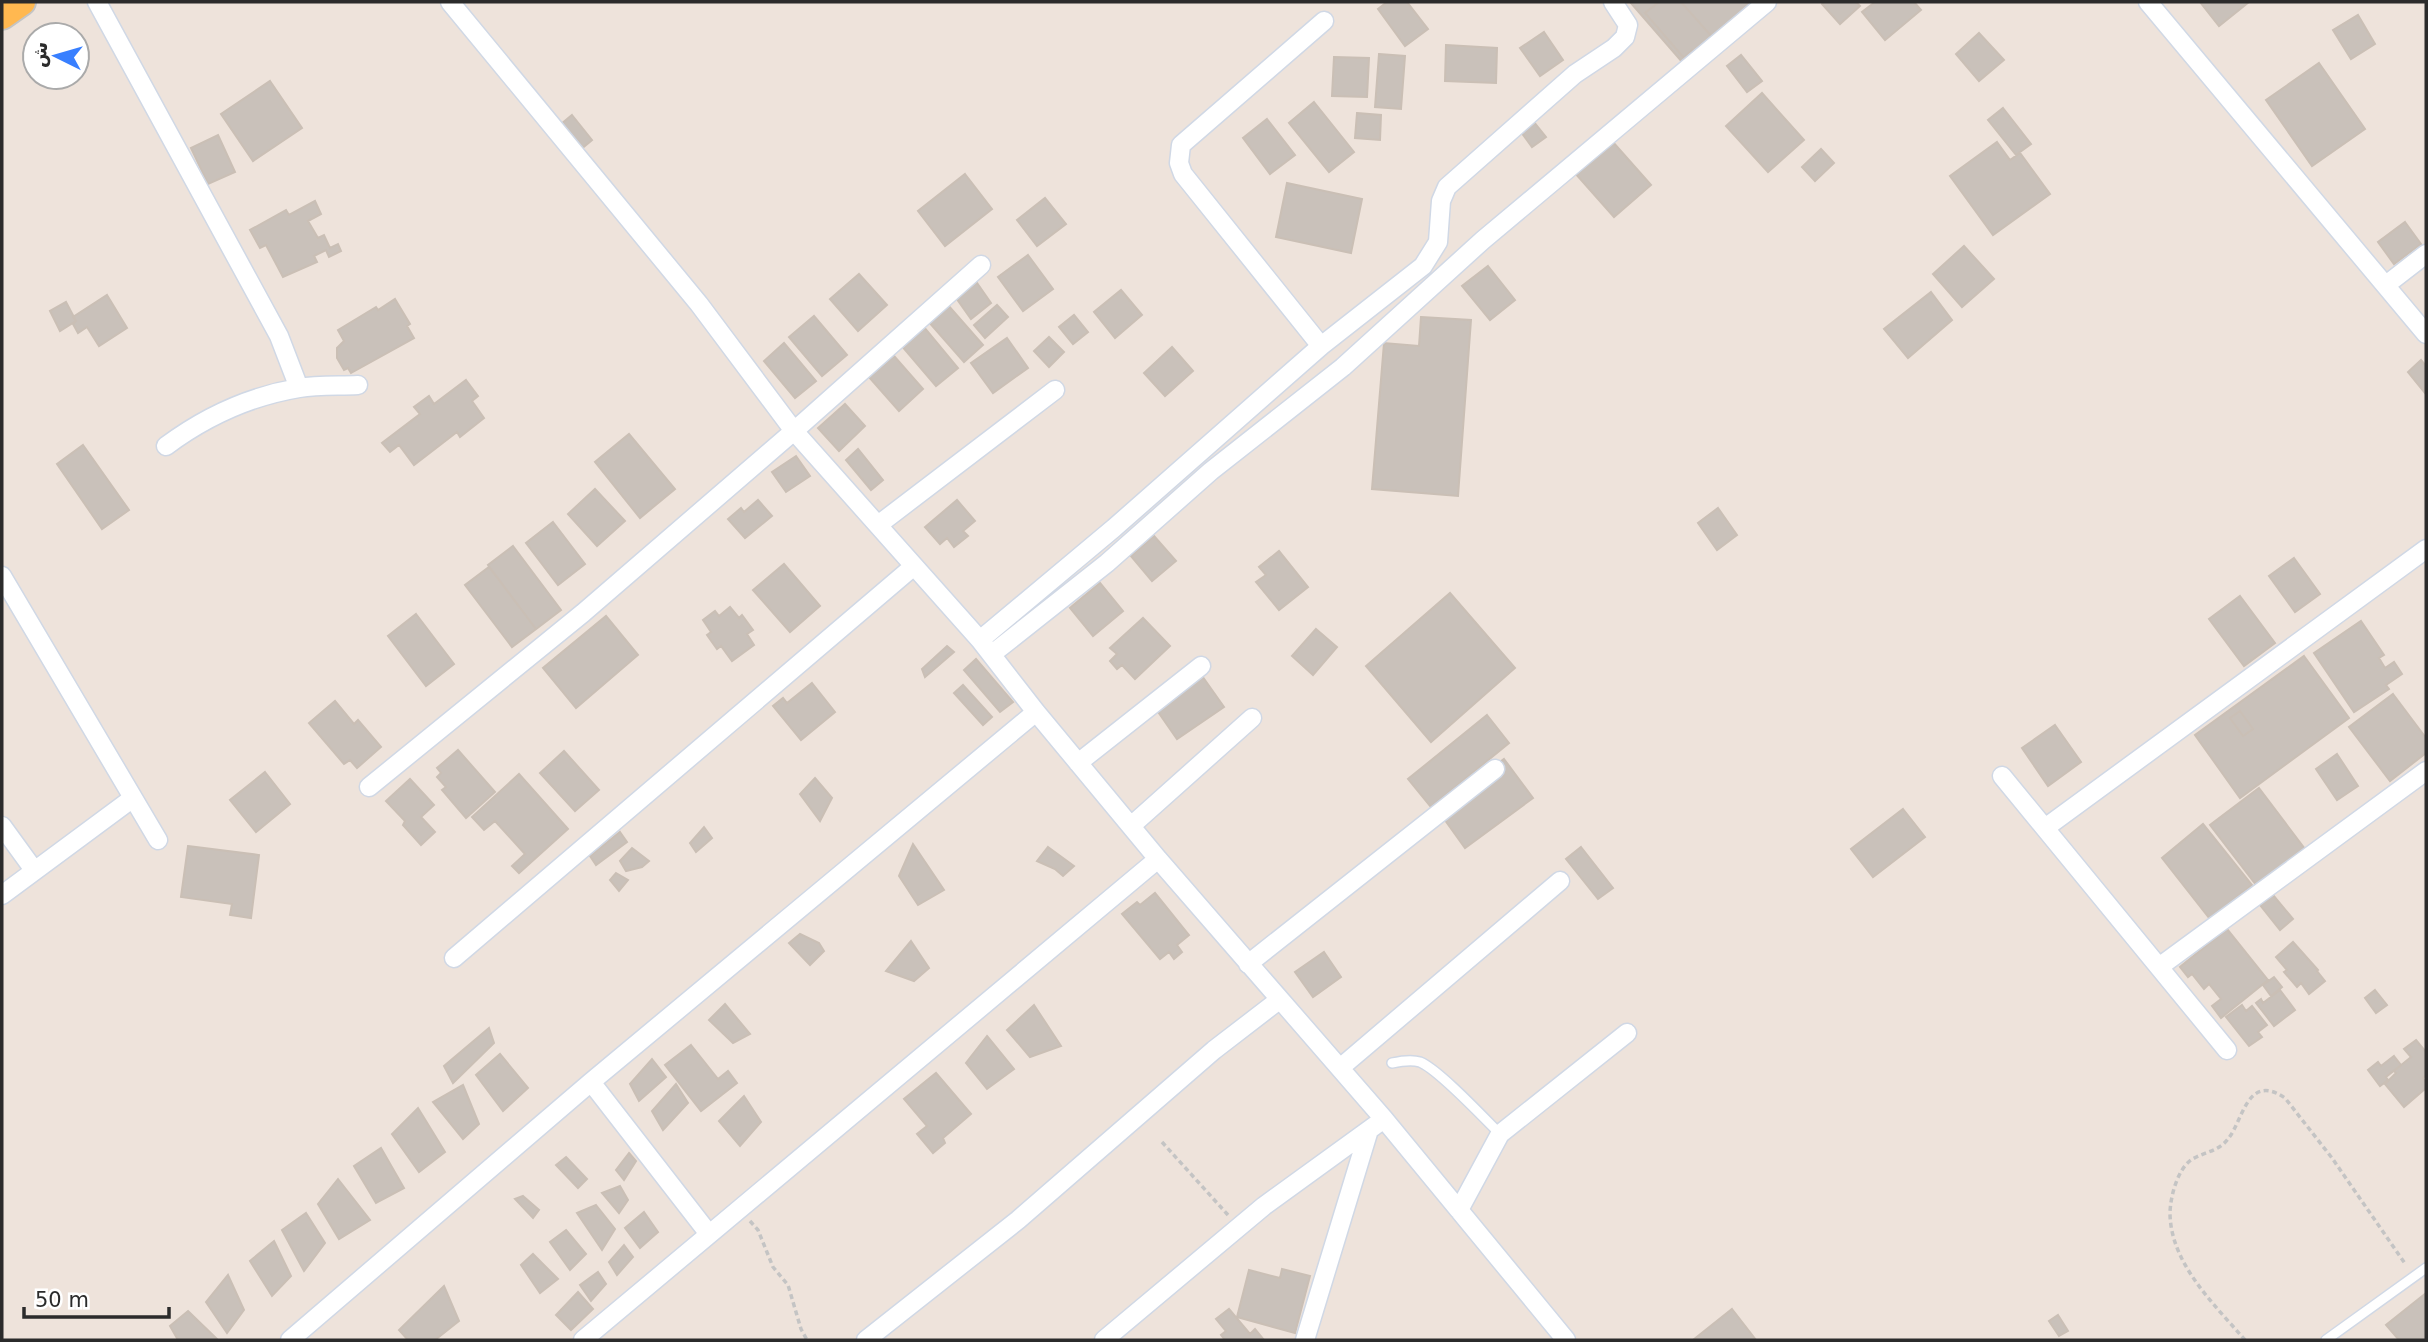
<svg xmlns="http://www.w3.org/2000/svg" width="2428" height="1342" font-family="'DejaVu Sans',Cairo,sans-serif">
<style>
.building{fill:#c9c1ba;stroke:#cabfb5;stroke-width:2}
.lines{fill:none;stroke-linecap:round;stroke-linejoin:round}
.service-casing{stroke:#d0d8e5;stroke-width:12}
.minor-casing{stroke:#d0d8e5;stroke-width:21}
.primary-casing{stroke:#c4c4c4;stroke-width:30}
.path{stroke:#c4c4c4;stroke-width:3.5;stroke-dasharray:5 3.5;stroke-linecap:butt}
.service{stroke:#fff;stroke-width:9}
.minor{stroke:#fff;stroke-width:18}
.primary{stroke:#ffb850;stroke-width:26}
</style>
<rect width="100%" height="100%" fill="#eee3db"/>
<path class="building" d="M1387,2H1407L1428,29L1405,46L1378,9Z
M1630,2H1769L1690,71Z
M1659,2H1681L1714,39L1696,55L1692,50L1684,58L1645,13Z
M1824,2H1856L1860,6L1840,24L1822,4Z
M1875,2H1914L1921,10L1885,40L1862,12Z
M2200,2H2249L2219,26Z
M2358,15L2375,44L2351,59L2333,30Z
M1544,32L1563,60L1540,76L1520,48Z
M1979,33L2004,60L1979,81L1956,54Z
M1446,45L1497,48L1496,83L1445,81Z
M1379,54L1405,56L1401,109L1375,107Z
M1741,55L1762,81L1747,92L1727,66Z
M1334,57L1369,58L1367,97L1332,96Z
M2319,63L2365,129L2312,166L2266,100Z
M270,81L302,128L253,161L221,114Z
M1762,93L1804,140L1768,172L1726,126Z
M1314,102L1354,152L1329,172L1289,123Z
M2003,108L2031,144L2016,155L1988,120Z
M1357,113L1381,115L1380,140L1355,138Z
M572,115L592,140L580,150L560,125Z
M1267,119L1295,155L1270,174L1243,138Z
M1534,122L1546,137L1532,147L1521,132Z
M218,135L235,172L208,184L191,148Z
M1612,141L1651,185L1614,217L1575,173Z
M1997,142L2010,160L2020,153L2050,194L1993,235L1950,176Z
M1821,149L1834,163L1815,181L1802,167Z
M965,174L992,209L945,246L918,211Z
M1287,183L1362,199L1351,253L1276,237Z
M1045,198L1066,224L1037,246L1017,220Z
M315,201L321,214L308,221L318,238L324,235L330,248L338,244L341,251L329,257L326,250L314,256L317,262L283,277L266,245L260,248L250,230L286,210L289,215Z
M2405,222L2421,244L2394,264L2378,242Z
M1964,246L1994,279L1962,307L1933,274Z
M1028,255L1053,289L1023,311L998,277Z
M1488,266L1515,300L1490,320L1462,286Z
M859,274L887,305L858,331L830,299Z
M975,280L991,303L971,319L954,295Z
M1121,290L1142,315L1115,338L1094,312Z
M1931,292L1952,320L1908,358L1884,329Z
M107,295L127,328L99,346L87,327L78,333L73,324L76,321L73,317Z
M395,299L410,324L407,326L414,338L351,373L348,368L344,370L337,358V348L344,341L338,330L376,307L378,310Z
M66,302L76,321L60,331L50,311Z
M947,304L983,345L964,362L928,321Z
M997,305L1008,317L985,338L974,325Z
M1074,315L1088,332L1073,344L1059,327Z
M814,316L847,355L822,376L789,337Z
M1421,317L1471,320L1458,496L1372,489L1384,343L1419,346Z
M923,326L958,368L936,386L901,345Z
M1049,337L1064,352L1049,367L1034,351Z
M1007,338L1028,368L993,393L971,363Z
M784,343L816,381L795,398L764,361Z
M1172,347L1193,371L1165,396L1144,373Z
M894,356L923,389L899,411L869,377Z
M2421,360L2426,366L2425,393L2408,372Z
M466,380L478,396L472,401L484,418L460,437L457,432L414,465L399,445L390,452L382,443L420,414L414,407L429,396L434,404Z
M845,404L865,426L839,451L818,428Z
M629,434L675,489L640,518L595,462Z
M83,445L129,510L102,529L57,464Z
M858,449L883,480L871,490L846,460Z
M796,456L810,476L786,492L772,472Z
M595,489L625,521L597,546L568,514Z
M758,500L772,516L745,538L728,519L741,508L744,512Z
M957,500L975,521L963,531L968,536L954,547L947,538L940,544L925,527Z
M1718,508L1737,535L1717,550L1698,523Z
M553,522L585,564L558,585L526,543Z
M1154,536L1176,561L1152,581L1131,556Z
M513,546L561,610L536,629L488,565Z
M1279,551L1308,587L1279,610L1256,582L1266,575L1259,567Z
M2294,558L2320,594L2295,612L2269,576Z
M784,564L820,606L790,632L753,590Z
M489,567L536,629L512,647L465,585Z
M1100,583L1123,611L1093,636L1070,608Z
M1450,593L1515,668L1431,742L1366,666Z
M2240,596L2275,643L2244,666L2209,619Z
M730,607L739,618L742,615L753,630L747,634L754,645L732,661L721,646L717,649L707,635L711,632L703,620L715,611L719,616Z
M416,614L454,664L426,686L388,636Z
M606,616L638,655L576,708L543,668Z
M1143,618L1170,646L1135,679L1122,665L1117,669L1110,661L1117,654L1110,648Z
M2361,621L2384,655L2379,658L2385,668L2394,662L2402,674L2386,685L2389,689L2354,712L2314,653Z
M1316,629L1337,647L1313,675L1292,656Z
M947,646L954,652L925,677L922,669Z
M2304,656L2349,718L2240,798L2195,735Z
M976,659L1013,702L1000,712L964,670Z
M1200,673L1224,707L1177,739L1154,706Z
M812,683L835,712L801,740L773,706L783,698L787,703Z
M963,685L992,717L983,725L954,693Z
M2393,694L2426,738V753L2390,781L2349,727Z
M335,701L354,724L358,720L381,747L357,768L350,760L344,764L309,723Z
M2240,711L2253,729L2243,736L2230,718Z
M1487,715L1509,743L1431,807L1408,779Z
M2055,725L2081,762L2048,786L2022,748Z
M458,750L495,792L466,818L442,790L446,787L437,777L441,773L437,768Z
M564,751L599,790L575,811L540,773Z
M2337,754L2358,786L2337,800L2316,769Z
M1504,759L1533,798L1465,848L1437,809Z
M265,772L290,804L256,832L230,800Z
M519,774L568,829L519,873L512,866L525,854L495,821L484,830L472,817Z
M815,778L832,798L820,821L800,794Z
M410,779L434,805L421,817L435,832L421,845L403,825L405,821L386,801Z
M2259,788L2305,849L2257,886L2210,825Z
M1903,809L1925,837L1873,877L1851,849Z
M2203,824L2252,885L2210,919L2162,858Z
M704,827L712,838L696,852L690,843Z
M620,832L627,842L596,865L590,856Z
M913,844L944,890L918,905L899,876Z
M188,846L259,855L251,918L230,915L232,904L181,897Z
M1048,847L1074,866L1063,876L1055,869L1037,861Z
M1581,847L1613,888L1598,899L1566,859Z
M632,848L649,861L642,867L626,871L620,861Z
M616,873L628,880L619,891L610,880Z
M1155,893L1189,935L1177,945L1182,952L1174,959L1169,952L1160,959L1122,914L1137,902L1140,905Z
M2273,895L2293,919L2280,930L2260,905Z
M2227,929L2268,980L2221,1018L2212,1006L2221,999L2209,984L2204,989L2192,974L2188,977L2180,967Z
M800,934L819,943L824,951L810,965L789,943Z
M911,941L929,968L914,981L886,971Z
M2293,942L2318,970L2317,971L2325,981L2309,994L2301,983L2297,987L2284,972L2287,970L2276,957Z
M1324,952L1341,977L1313,997L1295,972Z
M2274,977L2282,987L2271,996L2263,985Z
M2280,990L2295,1010L2274,1026L2256,1003L2261,999L2263,1003Z
M2375,990L2387,1005L2376,1013L2365,998Z
M725,1004L750,1034L733,1043L709,1020Z
M1034,1005L1061,1046L1030,1057L1007,1030Z
M2242,1005L2246,1011L2252,1006L2267,1025L2258,1032L2262,1037L2249,1046L2226,1017Z
M489,1028L494,1043L453,1083L444,1066Z
M987,1036L1014,1069L987,1089L966,1063Z
M2416,1040L2426,1052V1075L2423,1078L2426,1082V1088L2404,1107L2385,1084L2396,1073L2394,1071L2411,1057L2404,1049Z
M691,1045L718,1079L728,1071L737,1083L701,1111L665,1065Z
M500,1054L528,1088L503,1111L476,1075Z
M2394,1056L2401,1065L2386,1077L2388,1080L2380,1086L2368,1070L2378,1062L2381,1066Z
M652,1059L666,1077L639,1101L630,1084Z
M936,1073L971,1114L943,1138L945,1143L933,1153L917,1134L927,1126L904,1099Z
M676,1084L688,1103L663,1130L652,1111Z
M463,1085L479,1124L463,1139L433,1102Z
M744,1096L761,1122L740,1146L719,1121Z
M418,1108L445,1152L419,1172L392,1134Z
M381,1148L404,1188L376,1203L354,1166Z
M629,1153L636,1161L624,1180L616,1170Z
M566,1157L587,1179L578,1188L556,1165Z
M338,1179L370,1220L339,1239L318,1204Z
M620,1186L628,1200L619,1213L602,1193Z
M523,1196L539,1210L533,1218L515,1199Z
M596,1205L615,1229L602,1250L577,1213Z
M644,1212L658,1232L640,1248L625,1228Z
M306,1213L325,1243L304,1271L282,1230Z
M566,1230L586,1254L570,1270L550,1242Z
M274,1241L291,1276L272,1296L250,1261Z
M624,1245L633,1257L617,1275L609,1262Z
M533,1254L558,1279L540,1293L521,1265Z
M1282,1269L1310,1276L1295,1333L1237,1317L1249,1270L1280,1278Z
M598,1272L606,1284L591,1301L580,1285Z
M228,1275L244,1310L227,1333L206,1302Z
M444,1286L459,1321L435,1340H408L399,1330Z
M578,1292L593,1309L571,1330L556,1315Z
M2426,1293V1338L2423,1340H2399L2386,1325Z
M1229,1309L1250,1334L1255,1329L1264,1340H1225L1221,1335L1226,1331L1216,1319Z
M1732,1309L1756,1340H1693Z
M188,1311L218,1340H178L170,1326Z
M2058,1315L2068,1331L2059,1336L2049,1321Z"/>
<g class="lines">
<defs>
<path id="service" d="M1392,1063C1401,1061 1411,1059 1420,1062C1438,1069 1484,1118 1500,1134
M2326,1340L2426,1268"/>
<path id="minor" d="M97,2L279,336L299,388
M450,2L699,304L794,431L980,640L1036,712L1158,859L1384,1119L1566,1340
M2148,2L2426,334
M2386,285L2426,254
M1321,346L1183,174L1179,163L1181,145L1324,21
M166,446C205,417 251,396 299,388C318,385 338,386 358,385
M878,525L1055,390
M2,576L158,840
M980,640L1114,528L1321,346L1423,266L1438,242L1441,201L1447,187L1575,74L1614,48L1625,37L1628,25L1613,2
M992,654L1107,563L1211,471L1343,367L1483,240L1767,2
M1078,763L1201,666
M2002,776L2227,1050
M369,787L583,613L794,431L981,265
M2,826L34,870
M1131,826L1252,718
M2045,828L2426,549
M2,895L133,798
M454,958L914,566
M1248,964L1495,769
M2159,967L2426,771
M1340,1068L1560,881
M591,1082L709,1234
M1459,1210L1500,1134L1627,1033
M290,1340L591,1082L1036,712
M583,1340L1158,859
M866,1340L1018,1220L1214,1050L1279,1000
M1104,1340L1264,1206L1384,1119
M1305,1340L1369,1130"/>
<path id="primary" d="M2,16L22,2"/>
</defs>
<use href="#service" class="service-casing"/>
<use href="#minor" class="minor-casing"/>
<use href="#primary" class="primary-casing"/>
<path class="path" d="M1162,1142L1228,1215
M750,1221L758,1230L773,1267L788,1285L801,1329L807,1340
M2245,1340C2214,1304 2171,1264 2170,1214C2170,1198 2177,1170 2191,1160C2203,1152 2218,1152 2228,1139C2243,1121 2247,1072 2285,1098L2332,1158L2406,1265"/>
<use href="#service" class="service"/>
<use href="#minor" class="minor"/>
<use href="#primary" class="primary"/>
</g>
<rect width="2428" height="1342" fill="none" stroke="#2b2b2b" stroke-width="7"/>
<g transform="translate(56 56) rotate(275)"><circle r="33" fill="#ffffff" stroke="#aaaaaa" stroke-width="2"/>
<path d="M0-5L12 26L0 18L-12 26Z" fill="#387fff"/>
<text y="-10" font-size="19" font-weight="bold" text-anchor="middle" fill="#2b2b2b">ش</text>
</g>
<path d="M24 1307v10h145v-10" fill="none" stroke="#2b2b2b" stroke-width="3.5"/>
<text x="35" y="1307" font-size="21" fill="#2b2b2b" stroke="#ffffff" stroke-width="5" paint-order="stroke">50 m</text>
</svg>
